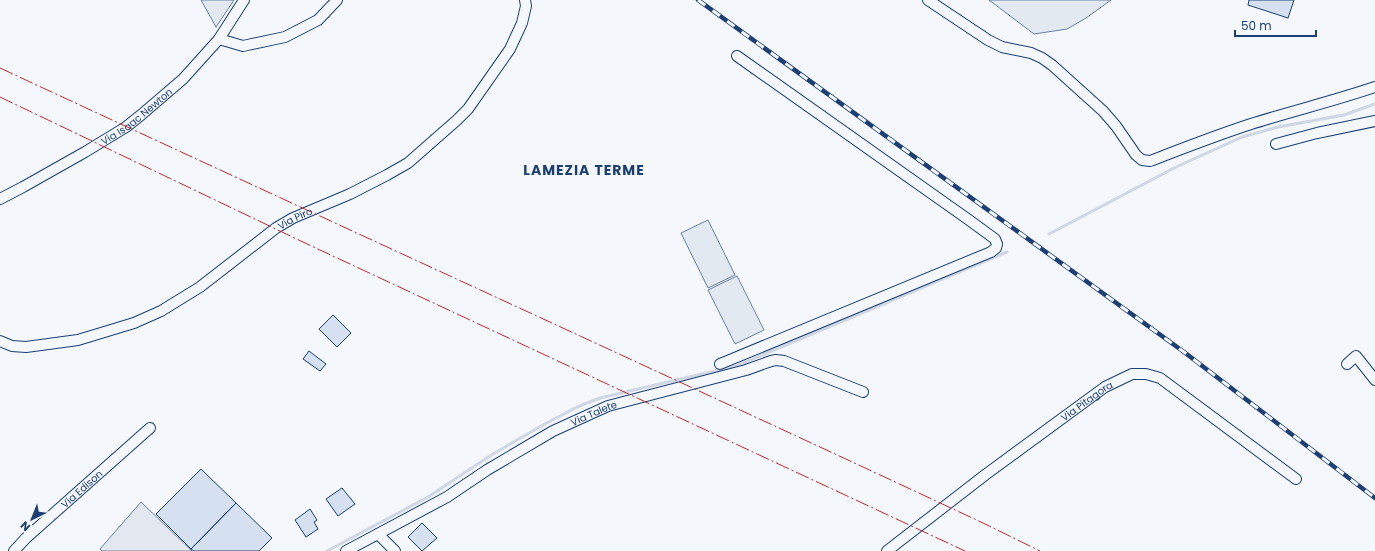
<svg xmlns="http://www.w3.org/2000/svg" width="1375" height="551" font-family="Poppins,sans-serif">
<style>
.green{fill:#e3e9f0;stroke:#687fa3}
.parking{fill:#e3e8f0;stroke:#687fa3}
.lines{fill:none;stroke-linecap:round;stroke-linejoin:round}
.stream{stroke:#cfd7e4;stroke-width:3}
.building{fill:#d5e0f0;stroke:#1d3f73}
.street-casing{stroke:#1d3f73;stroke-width:12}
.street{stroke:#f4f7fb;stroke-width:10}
.rail-casing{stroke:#1d3f73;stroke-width:4.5}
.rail{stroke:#f4f7fb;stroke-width:3;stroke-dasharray:9;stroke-linecap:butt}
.power{stroke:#c62828;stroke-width:1;stroke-dasharray:14 3 2 3;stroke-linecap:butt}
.labels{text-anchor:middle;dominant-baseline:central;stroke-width:3;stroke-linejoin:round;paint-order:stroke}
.street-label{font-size:10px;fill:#1d3f73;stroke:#f4f7fb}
.district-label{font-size:14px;font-weight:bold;letter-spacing:1px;fill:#1d3f73;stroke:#f4f7fb}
</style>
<rect width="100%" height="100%" fill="#f4f7fb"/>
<path class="green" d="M201,0H234L216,27Z
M989,0H1111L1086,18L1067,29L1034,34Z
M708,220L735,275L708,288L681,233Z
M737,276L764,330L735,344L708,290Z"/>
<path class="parking" d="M141,502L192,551H102L100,549Z"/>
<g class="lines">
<path class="stream" d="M1049,234L1176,167L1242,137L1278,127L1344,115L1375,104
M327,551L428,497L493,454L543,425L577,407L600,398L736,366L1007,252"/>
</g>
<path class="building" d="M1249,0H1294L1288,18L1248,5Z
M333,315L351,333L337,347L319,329Z
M309,351L326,364L320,371L303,359Z
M201,469L236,503L191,549L156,514Z
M342,488L355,504L338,516L326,499Z
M236,503L272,538L259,551H194L191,549Z
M310,509L317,520L314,522L318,529L306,537L295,520Z
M422,523L437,538L422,551L408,537Z"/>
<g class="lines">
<defs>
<g id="street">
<path d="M928,0L988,40L1002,47L1031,53L1042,58L1052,65L1103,111L1116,126L1136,155L1142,160L1150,161C1184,148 1217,135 1251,124C1292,111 1334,101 1375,87"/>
<path d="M219,39L243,46L285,37L318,20L337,0"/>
<path d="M1276,144L1317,133L1375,121"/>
<path id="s1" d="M0,199L23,187L85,152L126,127L141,115L183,79L219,39L244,0"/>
<path id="s2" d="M0,341L12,346L26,347L78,340L134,323L161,311L200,287L276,228L293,218L350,194L387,175L408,163L457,120L468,109L510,49L522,23L526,6L525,0"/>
<path d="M720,364L991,252L996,248L997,244L995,239L969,220L737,56"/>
<path d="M1347,364L1356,356L1375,380"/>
<path d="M378,534L395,551"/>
<path id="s3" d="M14,551L26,538L150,428"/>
<path id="s4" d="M346,551L447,497L487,470L553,431L608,406L746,370L771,361L776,360L784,361L863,392"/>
<path id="s5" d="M887,551L985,475L1105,387L1132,374H1146L1160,378L1296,479"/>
</g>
</defs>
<use href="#street" class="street-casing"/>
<use href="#street" class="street"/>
<defs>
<path id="rail" d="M698,0L1184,352L1375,498"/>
</defs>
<use href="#rail" class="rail-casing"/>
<use href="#rail" class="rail"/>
<path class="power" d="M0,68C327,220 656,370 983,523L1040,551
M0,97L305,243L965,551"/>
</g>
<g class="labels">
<g class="street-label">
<text stroke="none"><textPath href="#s1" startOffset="160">Via Isaac Newton</textPath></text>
<text stroke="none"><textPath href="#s2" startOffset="331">Via Piro</textPath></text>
<text stroke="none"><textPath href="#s5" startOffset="250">Via Pitagora</textPath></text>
<text stroke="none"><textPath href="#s4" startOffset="284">Via Talete</textPath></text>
<text stroke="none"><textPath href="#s3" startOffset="92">Via Edison</textPath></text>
</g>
<g class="district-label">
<text x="584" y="170">LAMEZIA TERME</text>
</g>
</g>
<g transform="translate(32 519) rotate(223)" stroke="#f4f7fb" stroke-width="3" paint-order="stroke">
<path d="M0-3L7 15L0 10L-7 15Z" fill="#1d3f73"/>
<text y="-6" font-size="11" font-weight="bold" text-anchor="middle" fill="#1d3f73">N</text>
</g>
<path d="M1235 30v6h81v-6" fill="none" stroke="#1d3f73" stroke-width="2"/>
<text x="1241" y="30" font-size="12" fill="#1d3f73" stroke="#f4f7fb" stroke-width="3" paint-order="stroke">50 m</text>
</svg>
